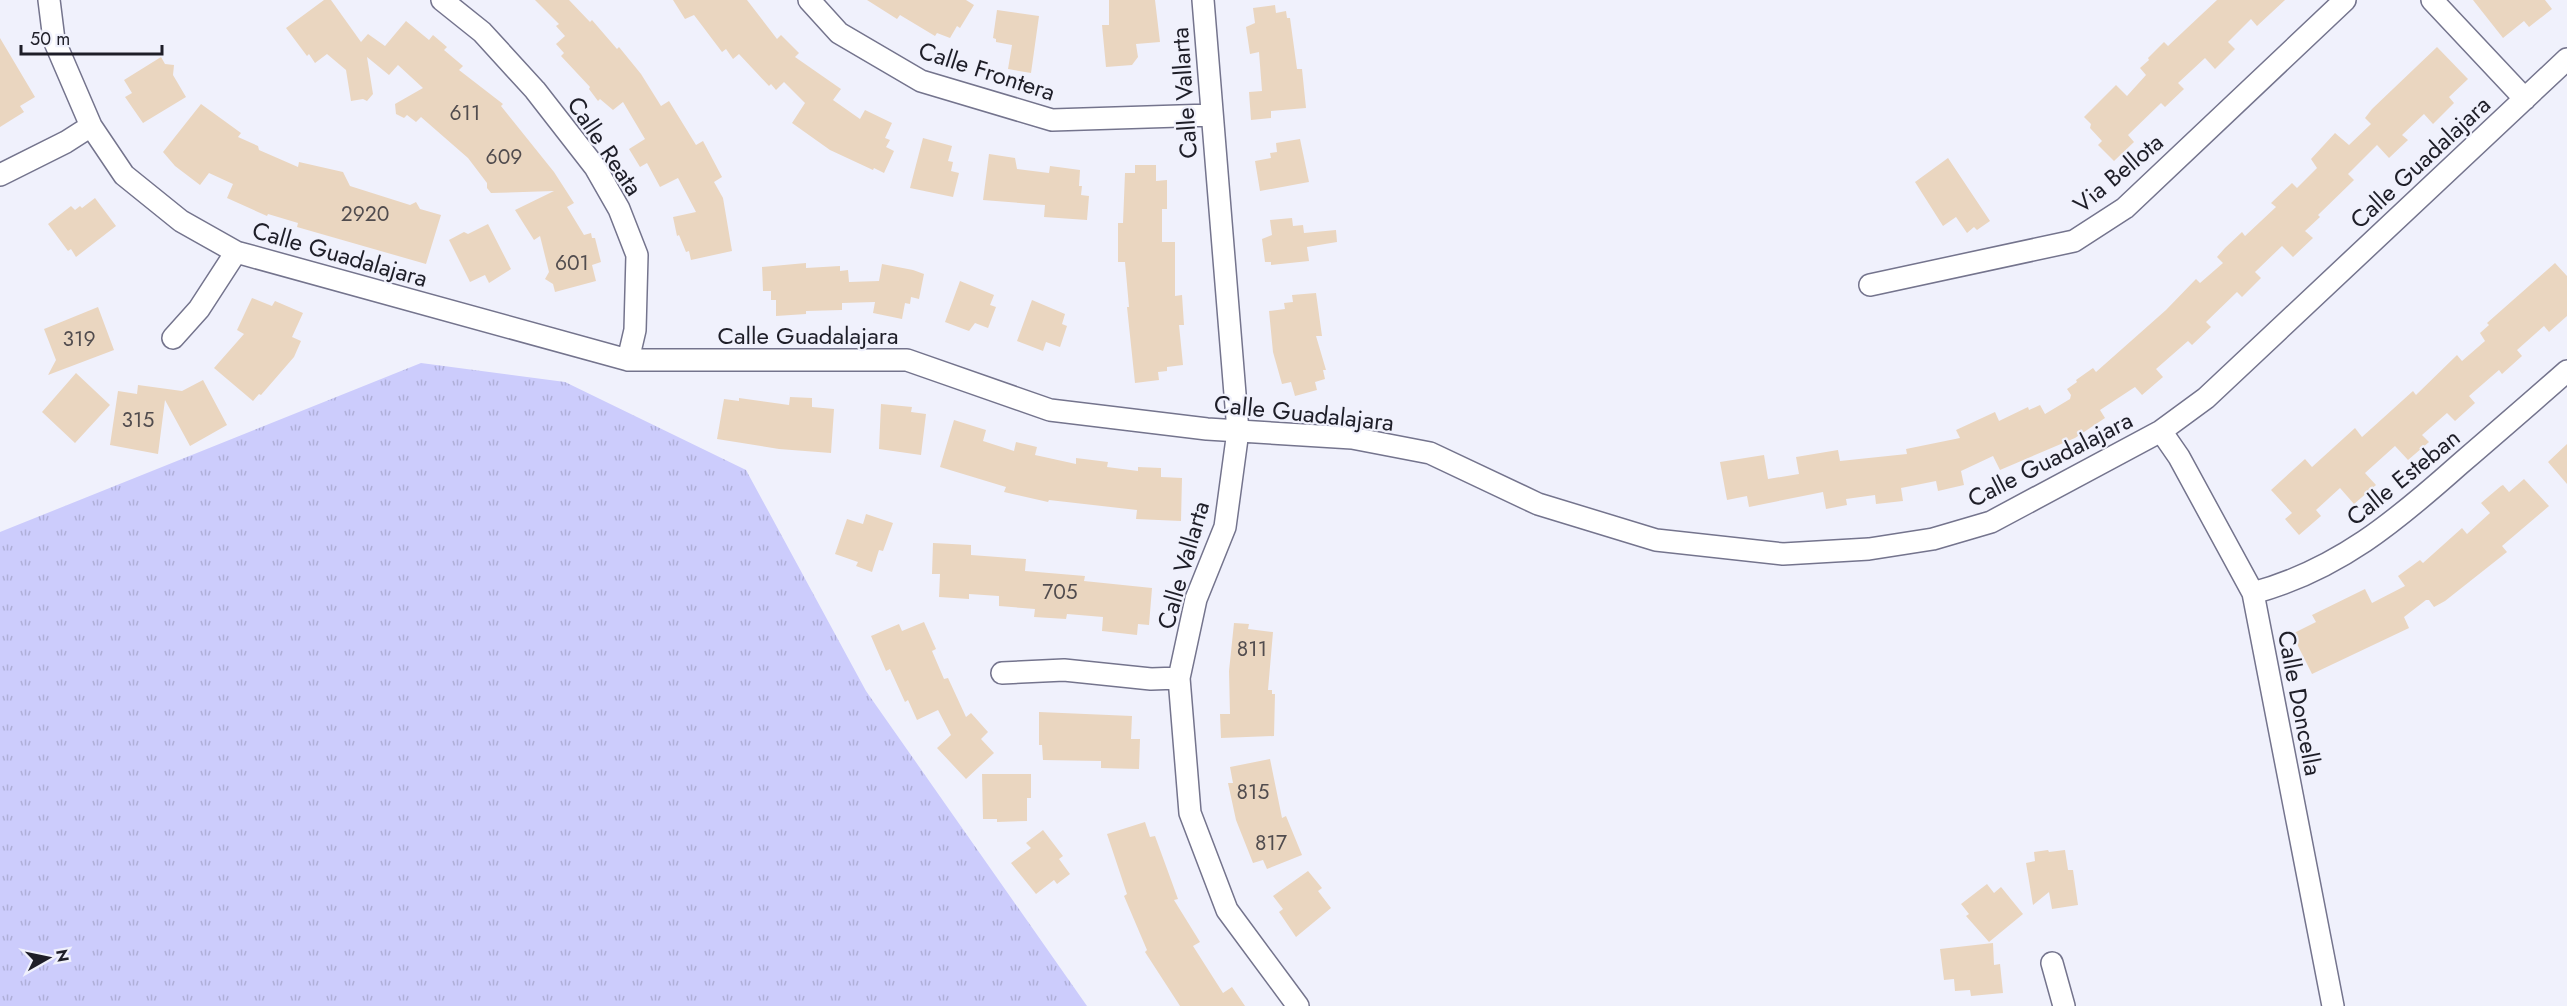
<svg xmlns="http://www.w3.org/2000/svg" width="2567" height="1006" font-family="Jost,sans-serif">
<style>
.grass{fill:url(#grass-tufts)}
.building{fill:#ead6c0}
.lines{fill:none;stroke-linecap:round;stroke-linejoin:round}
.minor-casing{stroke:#74748d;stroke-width:24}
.minor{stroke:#fff;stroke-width:21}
.labels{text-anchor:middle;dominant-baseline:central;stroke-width:4.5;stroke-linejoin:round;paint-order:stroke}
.number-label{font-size:21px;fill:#514c4e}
.street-label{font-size:24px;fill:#1e1e28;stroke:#f0f1fc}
</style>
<defs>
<pattern id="grass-tufts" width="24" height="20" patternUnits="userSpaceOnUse" patternTransform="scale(1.5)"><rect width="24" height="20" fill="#ccccfc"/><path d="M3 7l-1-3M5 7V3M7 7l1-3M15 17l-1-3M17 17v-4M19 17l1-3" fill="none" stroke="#afafd8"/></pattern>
</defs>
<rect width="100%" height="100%" fill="#f0f1fc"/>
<path class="grass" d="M421,363L565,382L746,470L866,691L1087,1006H0V532Z"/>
<path class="building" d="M324,0H331L361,42L368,34L385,46L406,21L429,40L433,35L447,47L444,50L463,66L459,70L503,104L501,106L554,172L574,203L567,207L584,235L591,233L592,238H595L601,262L592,265L596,281L555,292L553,284L545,279L549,272L540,236L534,240L515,210L554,191L491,193L487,188V183L468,158L421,117L416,122L407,115L404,118L396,114L395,104L423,88L398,65L389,75L367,57L373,94L367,101L363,99L351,101L346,70L327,54L315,63L309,54L307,56L286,28Z
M535,0H569L590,22L592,20L617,49L619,47L641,74L661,106L669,101L696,145L703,141L722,177L714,182L723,198L732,251L691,260L689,251L686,252L679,235L677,236L673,217L696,212L678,178L660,187L647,163L640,167L629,149L645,139L623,102L613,110L600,99L598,101L589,89L590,87L561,56L564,53L556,44L565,36L556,26L559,24Z
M673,0H747L777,39L781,35L799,53L795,57L841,89L833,100L860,119L865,110L892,123L885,138L890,140L886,147L894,151L884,173L874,168L873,170L830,150L792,123L805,103L784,82L776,90L771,84L769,86L739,54L733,59L726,49L722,52L694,15L685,19Z
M867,0H966L974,5L960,28L957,26L950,38L937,33L935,36L900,15L897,19Z
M1109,0H1155L1160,42L1136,44L1138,57L1132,65L1106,67L1102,25H1109Z
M2217,0H2285L2257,26L2251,19L2228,42L2235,49L2215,69L2205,58L2178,83L2184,89L2165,107L2161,103L2128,135L2134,142L2114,161L2098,145L2102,141L2090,128L2091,124L2084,117L2116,85L2127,96L2146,75L2140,68L2149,60L2148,58L2164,42L2168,46Z
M2473,0H2545L2552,9L2529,27L2524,21L2503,38Z
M1275,5L1276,13L1286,11L1287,18H1290L1297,69H1302L1306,108L1271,111V118L1251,120L1249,92L1262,91L1259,52L1250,54L1246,27L1255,23L1253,8Z
M997,10L1039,16L1031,73L1008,69L1012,45L996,42V39L993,38Z
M0,38L35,97L20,106L24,112L0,127Z
M2437,47L2468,79L2449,97L2454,103L2433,124L2424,114L2402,135L2408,140L2389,158L2377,145L2348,174L2354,180L2318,215L2320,217L2305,231L2313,238L2293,257L2282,246L2255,272L2261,278L2242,297L2237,292L2206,322L2211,327L2192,345L2188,341L2156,369L2163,377L2142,395L2135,387L2100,410L2105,418L2075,438L2000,470L1993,456L1961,471L1964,485L1938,491L1936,481L1901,488L1903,501L1876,504L1875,495L1846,499L1847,505L1826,509L1823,492L1749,507L1747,496L1727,500L1720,462L1764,455L1768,479L1799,474L1796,457L1838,450L1840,461L1907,454L1906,449L1960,438L1956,430L1995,412L1999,421L2028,407L2029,410L2040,405L2045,414L2070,399L2071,395L2067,389L2077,382L2076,380L2093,368L2096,372L2166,310L2196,279L2200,283L2223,263L2217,257L2225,248L2242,232L2245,236L2276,207L2271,203L2292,183L2297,188L2317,168L2311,159L2335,133L2349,145L2371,124L2365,118L2372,109Z
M161,57L165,64L174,65L173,75L186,97L143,123L125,97L132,93L124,80Z
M201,104L241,133L238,137L258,146L259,150L298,167L299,162L343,172L350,186L410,205L416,202L420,209L441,215L426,264L297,227L298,223L268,214L267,216L227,198L233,184L209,173L200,185L175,166L163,152Z
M923,138L952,146L948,161L953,162L951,171L959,173L953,197L910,188Z
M1300,139L1309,182L1260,191L1255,161L1271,158L1270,153L1277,152L1276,143Z
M989,154L1015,158L1017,169L1049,173L1050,166L1080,170L1079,186H1082L1081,195L1089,196L1087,220L1044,217L1045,205L983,200Z
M1948,158L1990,221L1977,230L1974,227L1967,233L1956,217L1943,226L1915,182Z
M1135,165H1156V181L1167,180V209H1162V242H1175V296L1182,295L1184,325H1179L1183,365L1167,367V371L1158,372L1159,380L1135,383L1127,307H1129L1125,262H1118V223H1123L1125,173H1135Z
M95,198L116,226L76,257L71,249L68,251L48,224L71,206L75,210L80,206L82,208Z
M1292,218L1293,226L1303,225L1304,233L1336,230L1337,242L1307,247L1309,261L1271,265V262H1265L1262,239L1272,235L1270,220Z
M488,224L511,269L489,283L485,275L470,282L449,240L464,232L468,234Z
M806,263V268L840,266V271L848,270L849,282L879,281L882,264L913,270L924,274L919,299L911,297L910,304L905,303L902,319L873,313L875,302L842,303V310L806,311V314L776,316V300H771V291H763L762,267Z
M2555,263L2567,276V316L2549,332L2544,326L2517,350L2522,356L2502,374L2499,370L2469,396L2475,403L2455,421L2447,413L2422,435L2429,442L2408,460L2395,446L2365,473L2376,485L2354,504L2340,488L2316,510L2321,516L2299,535L2285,519L2292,513L2271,490L2305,459L2312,467L2355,428L2362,437L2413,391L2416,395L2457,355L2462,361L2485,341L2480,333L2489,325L2487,323Z
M960,281L994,295L990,305L996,307L988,328L975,323L969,331L945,322Z
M1316,293L1322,336H1316L1326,370H1323L1325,379L1315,382L1317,390L1295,396L1291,382L1282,384L1273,352L1269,311L1285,309L1284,303L1293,302L1292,295Z
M252,298L272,306L275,301L303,313L292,337L301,341L294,357L261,395L259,394L253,401L214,368L244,334L237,330Z
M1032,300L1065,314L1062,324L1067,326L1060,347L1046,342L1043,351L1017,341Z
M98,307L114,350L48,375L56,360L44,329Z
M76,373L110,405L75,443L42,412Z
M203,380L227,425L190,446L165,400L158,454L110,445L118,391L137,394L138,385L182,391Z
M790,397L812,398V407L834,409L831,453L779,449L717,439L724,399L739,401V398L789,405Z
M881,404L912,407L911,412L926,414L921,455L879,449Z
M954,420L986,430L983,441L1014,451L1016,442L1037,447L1035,455L1076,464V458L1108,462L1107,467L1138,471V467L1161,468V477L1182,478L1181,521L1136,519L1137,510L1049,500L1048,502L1004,492L1006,487L940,467Z
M2567,444V484L2548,462Z
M2524,479L2549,506L2502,546L2507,552L2445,601L2434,607L2429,600H2426L2404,617L2409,628L2312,674L2292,634L2316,622L2312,615L2365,589L2372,603L2405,586L2398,576L2420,560L2423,563L2462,528L2467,534L2490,513L2481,503L2501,486L2503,485L2509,492Z
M866,514L893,523L883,551L879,550L872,572L856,566L858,562L835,554L847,519L863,524Z
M933,543L971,545V555L1026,559L1025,571L1085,576L1084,581L1152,588L1149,625L1138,624L1137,635L1102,631L1103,617L1067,614L1066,619L1034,617L1035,609L999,606V596L969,594V599L939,597L940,574H932Z
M924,622L936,649L932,651L944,679L948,678L966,717L971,713L988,732L981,739L994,753L966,779L937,748L951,735L938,710L917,720L908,700L905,702L890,669L886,671L871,636L899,624L902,631Z
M1234,623L1249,624L1248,629L1273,632L1268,690H1272V694H1275L1274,736L1221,738L1220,714H1230L1229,671Z
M1039,712L1132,716L1131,739H1140L1139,769L1101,768V761L1043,760L1042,745H1039Z
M1270,759L1282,818L1286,816L1302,855L1267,869L1263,860L1253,863L1236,820L1228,783H1233L1230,767Z
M982,774H1031V798H1027V821L997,822V819H983Z
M1145,822L1150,837L1155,836L1178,899L1174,900L1200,942L1193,946L1223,993L1232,987L1245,1006H1180L1145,952L1147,950L1124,896L1127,894L1107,834Z
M1043,830L1063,856L1059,859L1070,874L1057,884L1054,880L1036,894L1011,863L1031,848L1026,843Z
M2048,850L2049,852L2065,850L2068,870H2073L2078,905L2052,909L2049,892L2033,905L2026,863L2035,861L2034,852Z
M1308,871L1322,888L1318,891L1331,908L1296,937L1279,912L1283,909L1273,896Z
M1987,884L1994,893L2001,887L2023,914L1989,942L1966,916L1969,914L1961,904Z
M1993,943L1994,965L2000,964L2003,993L1971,996L1970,990L1955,991L1954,979L1944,980L1940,949Z"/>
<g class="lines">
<defs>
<path id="minor" d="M49,0L54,40L91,126L124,175L181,221L236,252L628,360H907L1050,410L1207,429L1352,438L1430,453L1538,504L1656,540L1783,554L1869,549L1933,539L1991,522L2161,431L2206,398L2567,59
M442,0L482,32L535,90L595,167L619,209L637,255L635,330L628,360
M809,0L839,33L921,81L1052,120L1211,115
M1203,0L1238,431L1225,527L1196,599L1179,678L1190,813L1227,910L1298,1006
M2432,0L2525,99
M0,175L66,142L91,126
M1870,285L2074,241L2125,208L2345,0
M173,338L199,309L236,252
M2161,431L2179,457L2253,593L2333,1006
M2253,593C2338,570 2396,521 2460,464C2496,433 2532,402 2567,371
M1002,673L1064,670L1151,679L1179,678
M2052,963L2064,1006"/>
</defs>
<use href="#minor" class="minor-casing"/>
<use href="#minor" class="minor"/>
</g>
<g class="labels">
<g class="number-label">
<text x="465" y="113">611</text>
<text x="504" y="157">609</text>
<text x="365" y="214">2920</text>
<text x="572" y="263">601</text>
<text x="79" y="339">319</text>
<text x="138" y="420">315</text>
<text x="1060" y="592">705</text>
<text x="1252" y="649">811</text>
<text x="1253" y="792">815</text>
<text x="1271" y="843">817</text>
</g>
<g class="street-label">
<text transform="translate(987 71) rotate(18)">Calle Frontera</text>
<text transform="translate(1184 93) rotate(-94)">Calle Vallarta</text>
<text transform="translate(605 146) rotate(56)">Calle Reata</text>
<text transform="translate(2420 162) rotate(-43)">Calle Guadalajara</text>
<text transform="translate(2118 173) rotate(-40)">Via Bellota</text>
<text transform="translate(340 254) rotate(16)">Calle Guadalajara</text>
<text x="808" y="335">Calle Guadalajara</text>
<text transform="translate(1304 413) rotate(6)">Calle Guadalajara</text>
<text transform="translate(2050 459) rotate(-27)">Calle Guadalajara</text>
<text transform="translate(2403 477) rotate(-39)">Calle Esteban</text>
<text transform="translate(1183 565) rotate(-74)">Calle Vallarta</text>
<text transform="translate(2300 703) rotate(79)">Calle Doncella</text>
</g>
</g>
<g transform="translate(48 958) rotate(81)" stroke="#f0f1fc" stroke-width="4.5" paint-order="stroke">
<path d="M0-4.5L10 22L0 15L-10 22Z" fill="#1e1e28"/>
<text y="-9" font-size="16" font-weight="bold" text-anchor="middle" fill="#1e1e28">N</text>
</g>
<path d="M21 45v9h141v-9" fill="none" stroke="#1e1e28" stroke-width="3"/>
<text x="30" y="45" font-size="18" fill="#1e1e28" stroke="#f0f1fc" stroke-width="4.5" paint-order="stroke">50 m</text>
</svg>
